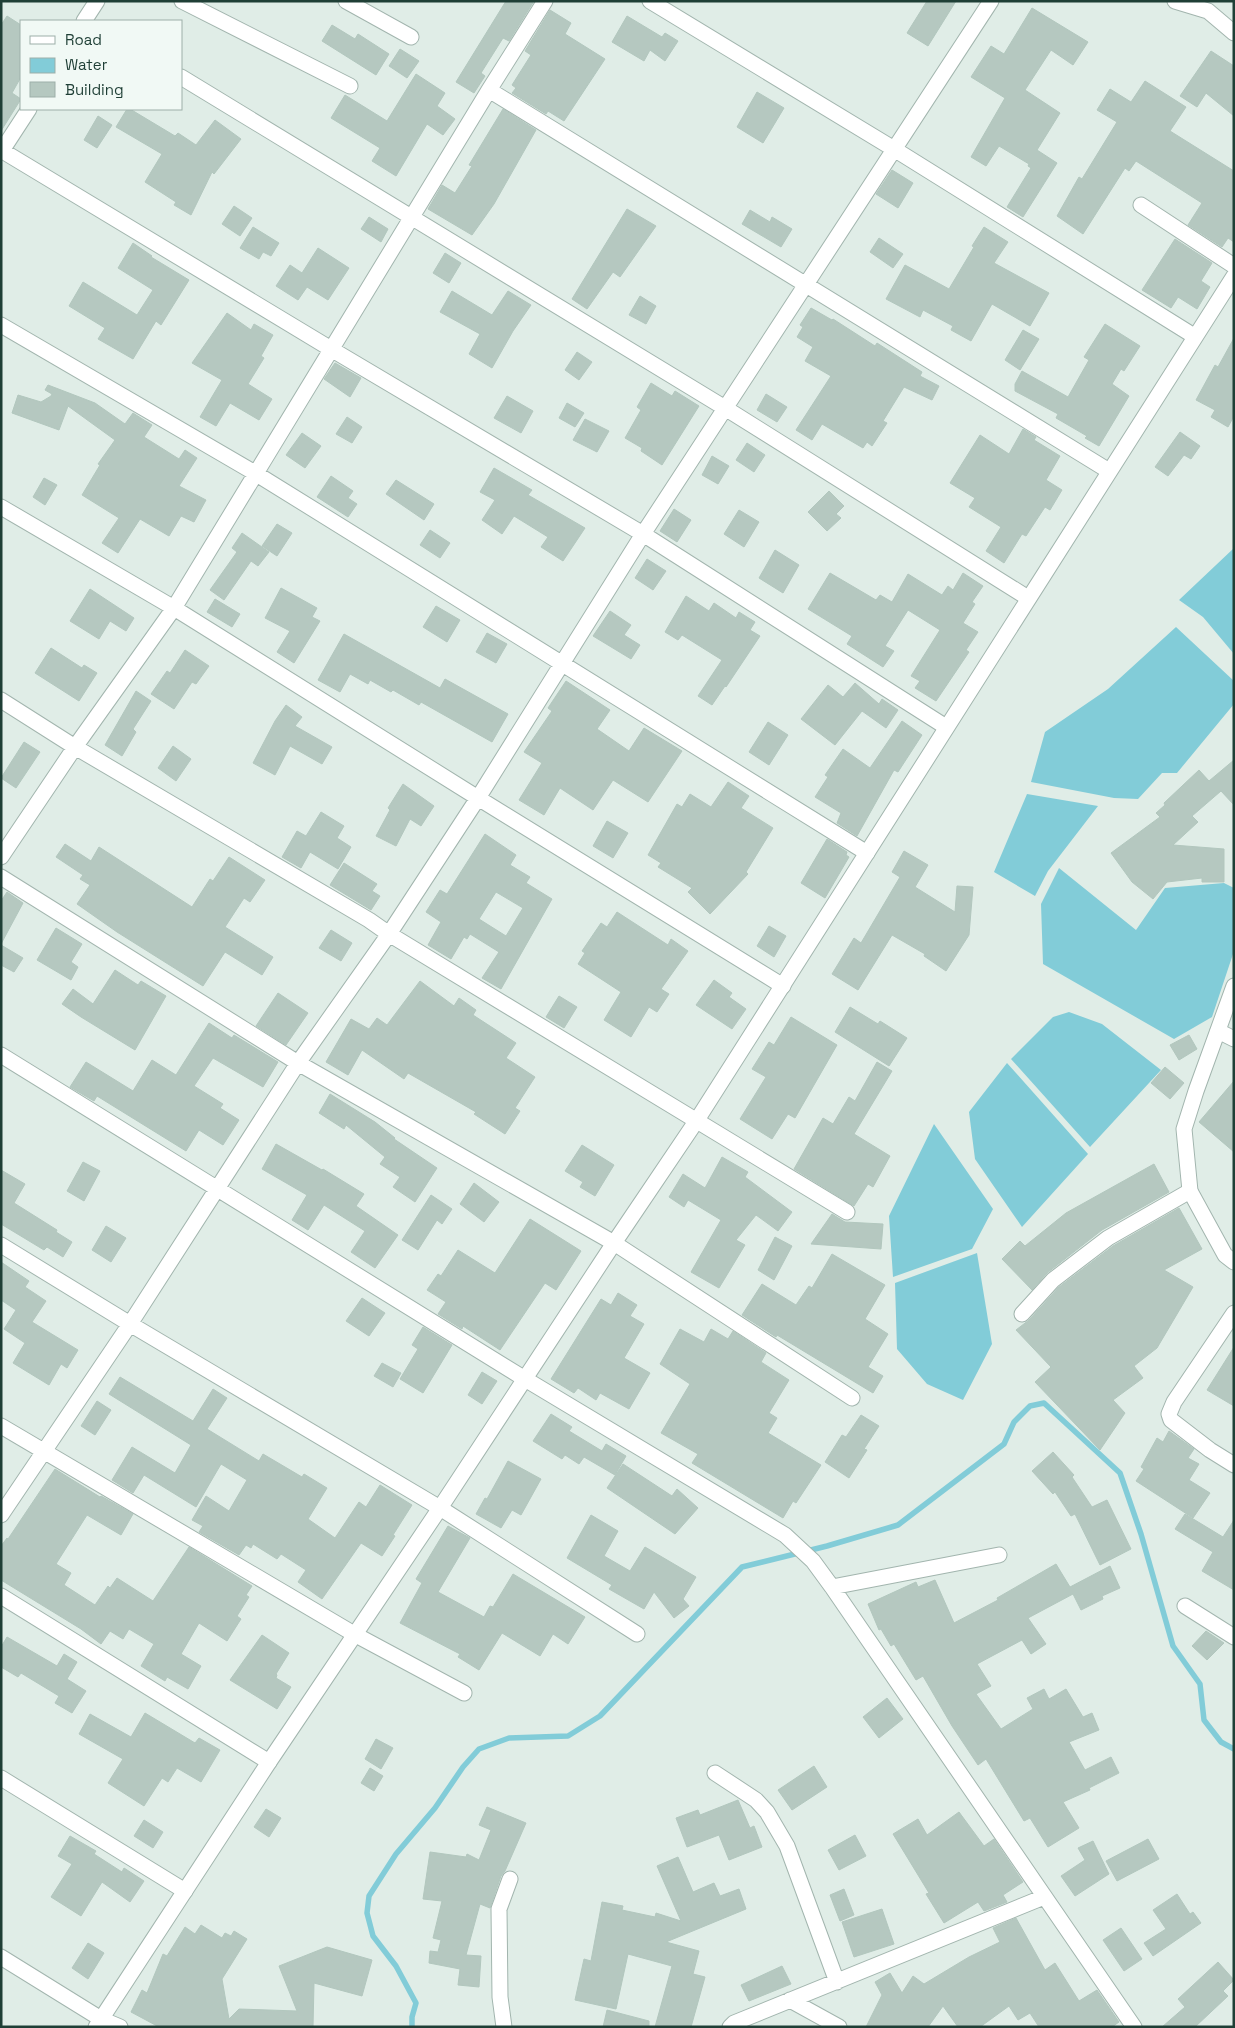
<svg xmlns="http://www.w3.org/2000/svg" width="1235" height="2028" font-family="'Space Grotesk',sans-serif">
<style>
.water{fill:#82ccd8}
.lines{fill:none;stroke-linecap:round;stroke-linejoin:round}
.stream{stroke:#82ccd8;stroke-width:5.5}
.building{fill:#b5c8c0;stroke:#b2c7be;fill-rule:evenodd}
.minor-casing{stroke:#a2b5ae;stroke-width:17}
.tertiary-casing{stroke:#a2b5ae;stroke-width:17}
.minor{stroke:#fff;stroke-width:15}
.tertiary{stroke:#fff;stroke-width:15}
</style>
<rect width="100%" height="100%" fill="#e0ede7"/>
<path class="water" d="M1234,548V654L1203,617L1179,600Z
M1176,627L1234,681V704L1177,773H1162L1138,799L1114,798L1031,782L1045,732L1108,689Z
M1027,794L1098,806L1048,871L1035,896L994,872Z
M1059,868L1136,930L1165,888L1224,883L1234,888V951L1212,1017L1174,1039L1043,964L1041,904Z
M1069,1012L1102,1024L1161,1070L1090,1147L1011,1059L1053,1017Z
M1007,1063L1088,1154L1022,1227L975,1159L969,1112Z
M934,1124L993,1209L972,1249L893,1277L889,1216Z
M977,1253L992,1344L963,1400L927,1384L897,1349L895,1283Z"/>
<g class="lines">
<path class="stream" d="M412,2027V2017L416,2003L396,1966L373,1936L367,1913L369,1896L396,1854L435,1808L463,1767L479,1749L509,1738L568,1736L600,1716L742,1567L827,1546L898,1525L1004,1444L1014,1422L1030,1406L1044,1403L1120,1473L1141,1534L1173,1646L1200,1684L1204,1720L1221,1742L1234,1749"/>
</g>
<path class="building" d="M506,1H534L509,41L503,38L481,73L485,76L474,93L456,82Z
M927,1H956L928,46L907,33Z
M1032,8L1088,42L1073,65L1051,50L1025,90L1060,113L1037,150L1057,163L1023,217L1007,207L1031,168L1028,166L1029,164L999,146L986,166L971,157L1005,98L971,77L991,46L1004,54Z
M550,10L571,23L565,34L605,59L564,121L548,111L546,114L512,93L516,88L512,85L531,55L525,51Z
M7,16L21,25V77L12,93L21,99L1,131V25Z
M627,16L662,37L665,33L678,41L665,61L650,50L644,61L612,42Z
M332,25L355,39L358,34L389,54L376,75L322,41Z
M400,49L419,61L407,78L389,66Z
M1211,51L1234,66V116L1206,93L1197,107L1180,96Z
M416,74L445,93L437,106L455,119L443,135L427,124L396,176L372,161L380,148L331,118L345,95L387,121Z
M1145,81L1186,107L1170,131L1234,171V242L1228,238L1222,247L1188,225L1202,203L1136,161L1129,171L1125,168L1083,234L1057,216L1079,177L1082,179L1117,122L1097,110L1110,89L1131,102Z
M757,92L784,108L763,143L737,127Z
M127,109H130L175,136L178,133L196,145L215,120L241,139L214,174L212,172L191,215L174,205L176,202L145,182L162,154L116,127Z
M503,109L536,130L494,204L472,235L428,209L442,185L455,193L472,166L469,165Z
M98,116L112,125L97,148L84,140Z
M892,170L913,183L898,208L876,194Z
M234,206L252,218L240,236L222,224Z
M627,209L656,226L620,277L613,272L587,309L572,299Z
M750,210L770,222L772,217L792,229L781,247L742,224Z
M369,217L388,229L381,242L361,229Z
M253,227L279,243L271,256L263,252L259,259L240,248Z
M984,227L1008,242L994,263L1049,293L1030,326L992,304L971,341L951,330L953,326L923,310L920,317L886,299L905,265L949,289L974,247L972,246Z
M879,238L903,254L893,268L870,252Z
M1175,239L1212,263L1201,281L1210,287L1197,309L1178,297L1171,308L1142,290Z
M133,243L152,256L151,257L189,280L161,325L156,321L133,359L98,339L105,328L69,306L83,282L137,315L153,290L118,268Z
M318,248L349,268L328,300L307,287L298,300L276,286L290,265L302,273Z
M445,253L461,263L449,283L433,273Z
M452,291L492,315L508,291L531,305L513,331L492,368L469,354L480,334L440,312Z
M640,296L656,306L646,324L629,315Z
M811,308L832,320L833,319L875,346L877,343L922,372L920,376L939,386L932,400L904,387L883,421L887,423L872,446L867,442L863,448L822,424L812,440L796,430L831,376L805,361L813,347L797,337L803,327L800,325Z
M227,313L251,330L254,324L273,335L261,356L264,358L248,384L272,399L259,420L230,403L216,426L200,417L222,380L192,363Z
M1105,324L1140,346L1124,371L1121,369L1112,384L1129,396L1099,446L1085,438L1087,436L1056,418L1058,414L1015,391V384L1022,371L1068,397L1089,360L1084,357Z
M1023,330L1039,339L1020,370L1005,360Z
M1234,338V416L1228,427L1211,417L1215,410L1196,400L1215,365L1218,367Z
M577,352L592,362L579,380L565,370Z
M335,363L361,378L350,397L324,379Z
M651,383L672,396L675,391L699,406L662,465L641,451L642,448L625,438L641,410L637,407Z
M48,385L95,403L125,424L133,413L152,425L144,437L179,459L185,450L197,458L179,486L206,500L194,522L181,516L169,536L140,519L118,553L102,543L119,518L82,495L100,465L98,464L115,440L68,406L59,430L12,413L18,395L41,402L51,396L52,394L45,390Z
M766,394L787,407L777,422L757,410Z
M507,396L533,411L521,433L494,418Z
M567,403L584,413L575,427L559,418Z
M347,417L362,427L352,443L336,434Z
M585,419L609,431L597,452L573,440Z
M1023,429L1036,437L1034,440L1060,456L1046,480L1062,490L1050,510L1045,507L1026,536L1022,534L1004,563L986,551L1001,527L969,507L975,498L950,483L980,435L1009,454Z
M1180,432L1200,446L1191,459L1184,455L1168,476L1155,467Z
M302,433L321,446L305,468L286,455Z
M747,443L765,455L754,472L736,460Z
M712,456L729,466L718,484L702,475Z
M494,468L532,490L528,495L585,528L563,561L541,547L548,537L514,516L502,534L482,520L495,500L480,492Z
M331,476L353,491L348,498L357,504L348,517L317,497Z
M44,478L57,485L45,505L33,497Z
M396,480L434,504L424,520L386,494Z
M829,491L844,506L836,514L841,518L827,531L808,512Z
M674,509L691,520L677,542L660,531Z
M739,510L759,522L744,547L724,534Z
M277,524L292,533L277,556L262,546Z
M430,530L450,543L440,558L420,545Z
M242,533L269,552L258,566L251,561L224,600L210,590L237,552L232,548Z
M775,550L799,565L783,593L759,578Z
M647,559L666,571L653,590L635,578Z
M830,573L876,600L880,595L892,602L908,574L942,595L948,586L953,590L963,573L983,586L972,602L975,604L963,623L978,632L966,650L969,652L936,701L915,688L920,681L911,676L940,630L908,610L885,646L894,651L883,667L847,644L852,636L808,609Z
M281,588L317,608L312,617L320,621L294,663L277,652L290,631L265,618Z
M90,589L134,618L126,631L110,621L99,639L70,621Z
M686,596L709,611L714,603L736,618L739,612L755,622L750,630L760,636L726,687L725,686L712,705L698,696L722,660L682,635L678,640L665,632Z
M215,599L240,614L232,627L207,612Z
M436,606L460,620L447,642L423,627Z
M610,611L631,625L624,635L640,645L631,659L593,636Z
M487,633L507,644L496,663L476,652Z
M344,634L440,688L445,679L508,714L492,742L421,702L419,705L393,690L391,692L370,680L368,684L350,674L340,692L318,680Z
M51,648L82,668L84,665L97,673L79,701L35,673Z
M185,650L209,666L196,684L192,682L174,709L151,694L167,671L170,673Z
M566,681L610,710L597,729L629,751L644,728L682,751L648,802L613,780L593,810L560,788L544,815L519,800L542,763L524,752L552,711L548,708Z
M855,683L879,704L882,699L898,710L886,728L862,711L835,745L801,719L828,685L843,697Z
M136,691L151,701L133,729L136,732L122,756L105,745Z
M286,705L302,717L295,726L332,747L322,764L290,746L275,775L253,763L275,721Z
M902,721L922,735L898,772L894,770L857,836L837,823L841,813L815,797L828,777L825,775L843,749L870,768Z
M768,722L788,735L769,765L749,752Z
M24,742L40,752L16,788L1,778Z
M173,746L191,759L176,781L158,768Z
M1234,760V805L1221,791L1192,816L1198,822L1173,845L1224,849V882H1202V878L1167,882L1153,899L1132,882L1111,853L1160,817L1156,813L1165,805L1164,803L1199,770L1209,781Z
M728,782L749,796L741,808L773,828L746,872L748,874L710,914L688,892L692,888L658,867L661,863L648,855L677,804L682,807L690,794L711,807Z
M403,784L434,806L421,826L410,819L396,846L376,836L390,810L388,808Z
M321,812L344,826L337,838L351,847L338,869L310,852L301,868L282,857L297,831L306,836Z
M607,821L628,833L613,858L593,846Z
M485,834L516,855L510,865L530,877L526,883L552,899L501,989L482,978L499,952L470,934L467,939L464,937L451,959L428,945L441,922L426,912L440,890L447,894ZM496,892L523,908L506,936L479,919Z
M827,839L847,852L846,855L849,857L825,898L801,883Z
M65,844L91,861L99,847L192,907L210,879L213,881L229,857L265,880L250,902L244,898L225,927L273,957L262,975L225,952L203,986L117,932L77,904L90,885L80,879L83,875L56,857Z
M904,851L928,865L915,887L955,912L957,886L973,887L969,935L946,971L924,956L925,954L892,935L858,990L832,974L854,938L861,943L900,877L892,872Z
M344,863L377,884L372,891L380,896L371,910L330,885Z
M7,892L23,903L1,944V901Z
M617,912L668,945L671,939L688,951L661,989L669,994L657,1012L649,1007L631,1037L604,1020L621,992L578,964L585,953L582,951L601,923L607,927Z
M769,926L786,936L774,957L757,946Z
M56,928L82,944L71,962L78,967L71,980L37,960Z
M331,930L352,943L341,961L319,948Z
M1,945L23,958L14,972L1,965Z
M115,970L138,985L141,981L166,996L135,1050L81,1017L62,1004L73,989L93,1004Z
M714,980L732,993L729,997L746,1009L732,1029L696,1005Z
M420,981L454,1006L459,998L476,1010L473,1015L516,1043L506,1058L535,1077L515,1108L520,1111L505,1134L474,1114L476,1112L408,1073L404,1079L362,1050L348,1075L326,1062L351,1019L369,1029L377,1018L387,1025Z
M278,993L308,1013L286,1045L256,1026Z
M559,996L577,1007L564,1028L546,1017Z
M850,1007L878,1024L880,1021L907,1038L889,1066L835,1032Z
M791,1017L837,1045L795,1118L788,1114L772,1139L740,1119L766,1077L752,1069L769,1042L774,1045Z
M209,1023L232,1038L234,1035L278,1062L263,1087L213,1058L194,1086L223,1104L220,1108L239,1120L223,1145L199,1130L186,1151L97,1096L94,1101L70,1087L86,1062L133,1091L152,1060L176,1075Z
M1189,1035L1197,1049L1179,1060L1170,1045Z
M877,1062L892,1071L854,1134L890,1156L873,1187L868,1184L854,1206L794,1169L823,1118L833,1124L849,1097L855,1101Z
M1165,1067L1184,1083L1170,1099L1151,1083Z
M1234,1081V1152L1199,1122Z
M330,1094L375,1122L395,1138L394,1139L437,1168L415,1202L393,1187L400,1177L380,1164L385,1157L346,1125L344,1129L319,1113Z
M276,1144L322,1170L323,1169L364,1194L356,1206L398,1235L375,1268L351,1252L365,1231L324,1205L308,1230L292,1220L307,1195L262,1169Z
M582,1145L614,1165L595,1196L580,1187L583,1182L565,1171Z
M722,1157L748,1172L745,1177L792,1212L778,1231L756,1215L736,1240L745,1245L719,1288L691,1272L721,1220L688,1200L684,1207L669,1197L683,1174L705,1188Z
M83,1162L100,1171L84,1201L67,1191Z
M1154,1164L1169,1192L1102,1230L1047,1273L1032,1290L1002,1259L1020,1241L1025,1246L1066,1213Z
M1,1170L25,1184L14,1203L57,1230L56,1232L72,1242L63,1257L47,1247L44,1250L1,1224Z
M474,1183L499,1202L484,1222L460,1204Z
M431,1195L452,1209L442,1224L437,1220L418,1250L402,1240Z
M1179,1208L1202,1249L1164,1270L1193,1287L1157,1348L1134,1366L1143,1378L1113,1400L1125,1413L1100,1450L1035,1382L1051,1367L1016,1330L1029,1320L1059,1287L1113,1246Z
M832,1214L845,1222L883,1224L881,1249L811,1244Z
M530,1219L581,1251L556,1290L545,1283L500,1350L463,1326L462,1329L438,1314L446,1302L427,1290L438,1274L441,1276L458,1250L495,1273Z
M106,1226L126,1238L111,1262L92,1250Z
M775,1237L792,1246L774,1280L758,1270Z
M832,1254L885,1285L865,1319L888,1334L868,1367L883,1376L873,1393L777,1335L776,1337L742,1315L762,1284L796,1305L809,1286L812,1288Z
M1,1262L29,1281L25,1287L46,1301L32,1322L78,1350L67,1368L61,1364L49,1385L13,1363L25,1343L4,1329L16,1310L1,1300Z
M618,1293L637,1305L630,1316L644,1324L624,1358L650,1373L629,1409L600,1393L596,1400L578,1388L574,1393L551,1379L601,1299L611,1305Z
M362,1298L385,1313L369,1336L346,1321Z
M423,1327L452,1345L423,1393L400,1379L418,1349L412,1345Z
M680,1329L704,1342L711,1329L728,1339L733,1331L766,1353L761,1362L789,1380L769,1413L777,1418L768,1433L821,1465L796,1503L793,1501L783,1518L692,1463L698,1454L661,1433L690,1384L660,1364Z
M1234,1347V1406L1207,1390Z
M382,1363L401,1373L393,1387L374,1376Z
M482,1372L497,1381L482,1404L468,1395Z
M120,1377L193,1421L213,1389L227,1398L207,1429L259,1461L263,1454L302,1477L304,1474L327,1488L308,1519L335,1538L359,1502L366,1507L380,1485L412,1505L393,1535L395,1536L382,1556L361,1543L322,1599L298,1582L306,1570L281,1554L277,1559L253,1544L251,1548L246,1545L239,1555L199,1532L203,1526L192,1520L206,1496L229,1511L247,1480L221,1464L196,1507L144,1475L133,1493L112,1480L132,1447L175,1473L191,1445L109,1394Z
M97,1401L111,1410L95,1435L81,1426Z
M551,1414L572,1427L569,1431L602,1451L606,1444L626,1456L615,1475L584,1457L579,1464L565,1455L562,1459L533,1441Z
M861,1415L879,1426L864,1449L867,1450L849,1478L825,1462L842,1435L846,1437Z
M1169,1431L1194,1449L1188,1458L1199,1464L1189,1480L1210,1493L1193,1518L1136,1481L1144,1469L1141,1467L1157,1438L1163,1442Z
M1053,1452L1074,1475L1072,1477L1092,1507L1107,1500L1131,1549L1100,1565L1075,1514L1071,1516L1055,1492L1053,1494L1032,1471Z
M508,1461L541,1479L521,1515L512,1510L501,1528L476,1514L485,1498L487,1499Z
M623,1464L672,1496L677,1489L698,1508L675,1534L607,1488Z
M55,1469L100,1497L101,1496L133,1514L121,1535L87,1515L56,1564L71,1573L64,1585L95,1605L108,1586L110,1588L117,1578L153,1601L189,1547L252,1586L246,1595L249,1597L237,1616L241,1619L227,1641L199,1623L181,1654L201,1666L188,1689L167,1677L165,1681L141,1666L154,1644L129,1629L123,1639L110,1631L101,1644L81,1629L1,1580V1546L7,1538L8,1539Z
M1185,1514L1223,1537L1234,1520V1590L1202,1571L1213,1552L1175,1529Z
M591,1515L618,1531L604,1556L630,1571L645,1547L696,1577L683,1599L689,1606L674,1618L654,1592L644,1609L609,1589L612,1585L567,1558Z
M448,1526L470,1538L438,1592L484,1617L490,1606L493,1607L513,1574L585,1617L568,1644L553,1634L540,1656L502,1633L479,1670L458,1657L460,1654L400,1623L422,1583L416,1579Z
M1056,1564L1070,1587L1110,1566L1120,1588L1102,1596L1103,1599L1081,1610L1073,1594L1028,1618L1046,1644L1031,1654L1022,1640L977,1664L991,1686L976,1694L1001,1729L1033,1709L1027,1698L1044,1689L1049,1699L1066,1689L1083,1717L1092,1713L1099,1730L1069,1742L1085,1770L1111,1757L1119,1773L1089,1788L1090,1790L1063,1802L1079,1828L1048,1847L1030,1818L1024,1821L986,1759L978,1765L952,1726L923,1676L916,1680L894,1644L891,1646L881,1629L879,1630L868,1604L916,1582L918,1587L935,1580L954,1623L998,1600L997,1598Z
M1206,1631L1224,1643L1207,1660L1192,1646Z
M262,1635L289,1653L276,1674L277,1675L276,1678L291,1687L277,1709L230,1680Z
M7,1637L57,1666L64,1654L77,1662L67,1679L86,1691L72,1713L55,1703L59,1696L21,1673L18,1677L1,1667V1647Z
M887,1698L903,1719L879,1738L863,1717Z
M145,1713L195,1743L199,1738L220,1750L201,1782L177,1768L168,1782L162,1778L144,1806L108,1783L123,1759L79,1734L90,1714L131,1737Z
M376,1739L393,1748L381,1769L365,1759Z
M814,1766L827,1787L792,1810L778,1790Z
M370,1768L383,1776L374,1791L361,1783Z
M738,1800L750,1828L754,1826L762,1847L729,1860L719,1835L687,1847L676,1818L698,1810L700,1815Z
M487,1807L526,1823L505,1871L501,1876L490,1908L480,1904L466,1955L481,1956L479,1987L458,1985L460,1969L429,1963L430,1951L438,1952L441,1940L433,1938L442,1901L423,1899L430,1852L466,1857L467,1854L479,1860L491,1830L479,1825Z
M266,1809L281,1818L269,1837L254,1827Z
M959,1812L984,1846L994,1839L1023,1882L1003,1895L1007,1902L984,1911L978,1902L944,1923L926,1894L929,1893L893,1834L918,1819L927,1835Z
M144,1820L163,1832L153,1848L134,1836Z
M855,1835L866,1856L839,1870L828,1850Z
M70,1836L96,1851L94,1854L122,1872L124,1868L144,1881L130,1902L102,1882L81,1916L51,1897L72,1864L58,1856Z
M1148,1839L1159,1859L1117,1881L1106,1861Z
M1093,1841L1109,1874L1075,1896L1061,1876L1085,1860L1078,1848Z
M678,1857L693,1892L714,1883L720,1896L739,1889L746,1909L666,1942L699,1951L693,1974L705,1977L691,2027H655L672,1966L628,1954L616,2009L575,2000L584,1959L591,1961L602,1902L623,1906L622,1910L655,1917L656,1913L681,1921L657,1866Z
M844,1889L854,1915L840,1921L830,1895Z
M1177,1894L1190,1914L1193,1912L1201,1923L1153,1956L1144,1943L1166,1929L1153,1910Z
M882,1909L894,1944L854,1957L842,1922Z
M1016,1918L1045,1970L1055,1963L1079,2001L1097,1990L1119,2022L1112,2027H1039L1030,2013L1018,2020L1009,2006L980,2027H958L943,2006L928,2027H866L882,1995L875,1982L890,1973L902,1993L913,1976L924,1984L969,1957L1000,1942L993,1928Z
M201,1925L222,1938L225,1933L231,1936L234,1931L247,1939L222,1979L229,2019L239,2009L297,2011L279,1966L327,1947L372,1960L362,1996L314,1983L313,2027H159L131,2012L142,1990L147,1993L163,1954L167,1956L185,1927L195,1934Z
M1121,1928L1142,1959L1124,1971L1103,1940Z
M88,1943L104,1953L88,1979L72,1968Z
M1218,1962L1234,1980L1223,1991L1228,1996L1195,2027H1162L1185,2007L1178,1999Z
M782,1966L791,1984L749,2001L741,1985Z
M607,2010L649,2021V2027H603Z"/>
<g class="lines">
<defs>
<path id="minor" d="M182,1L350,86
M346,1L411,37
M650,1L894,149L1194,336
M84,21L97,1
M181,77L725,408L1028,598
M489,90L1109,471
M1,150L331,349L643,534L946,727
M1,152L29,109
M1141,205L1234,266
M1,325L255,473L867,853
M1,507L174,608L478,798L783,986
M1,700L75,747L369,920L389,934L847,1212
M1,857L75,747L174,608L489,90L545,1
M1,877L298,1063L614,1243L852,1398
M1218,1031L1234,1039
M1,1055L525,1379L785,1535L813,1561L832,1587L1134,2027
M1,1245L130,1324L440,1508L637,1634
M1234,1313L1174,1402L1169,1414L1171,1420L1210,1450L1234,1465
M1022,1314L1053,1280L1108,1238L1190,1191
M1,1426L354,1634L464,1693
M1,1515L130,1324L298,1063L389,934L478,798L643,534L991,1
M832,1587L999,1555
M1,1596L269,1762
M1185,1606L1234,1637
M715,1773L756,1800L767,1812L787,1846L837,1982
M1,1778L185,1891
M1,1957L101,2019L120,2027
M790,2000L839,2027
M504,2027L500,1997L499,1909L510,1879
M730,2027L734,2023L1044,1897"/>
<path id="tertiary" d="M1175,1L1208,11L1234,33
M1234,986L1196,1091L1184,1129L1190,1191L1225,1255L1234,1262
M96,2027L269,1762L440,1508L614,1243L697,1120L1234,276"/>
</defs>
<use href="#minor" class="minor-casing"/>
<use href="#tertiary" class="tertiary-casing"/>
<use href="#minor" class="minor"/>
<use href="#tertiary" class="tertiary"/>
</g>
<rect width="1235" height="2028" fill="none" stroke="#1f3f36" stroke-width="5"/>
<rect x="20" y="20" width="162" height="90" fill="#f1f9f5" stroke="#9dafa9"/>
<rect x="30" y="36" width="25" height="8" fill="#ffffff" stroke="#9dafa9"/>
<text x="65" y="45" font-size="15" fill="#1f3f36">Road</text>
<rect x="30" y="58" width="25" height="15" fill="#82ccd8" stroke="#9dafa9"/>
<text x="65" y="70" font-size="15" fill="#1f3f36">Water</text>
<rect x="30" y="82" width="25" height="15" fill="#b5c8c0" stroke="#9dafa9"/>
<text x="65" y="95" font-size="15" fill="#1f3f36">Building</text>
</svg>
